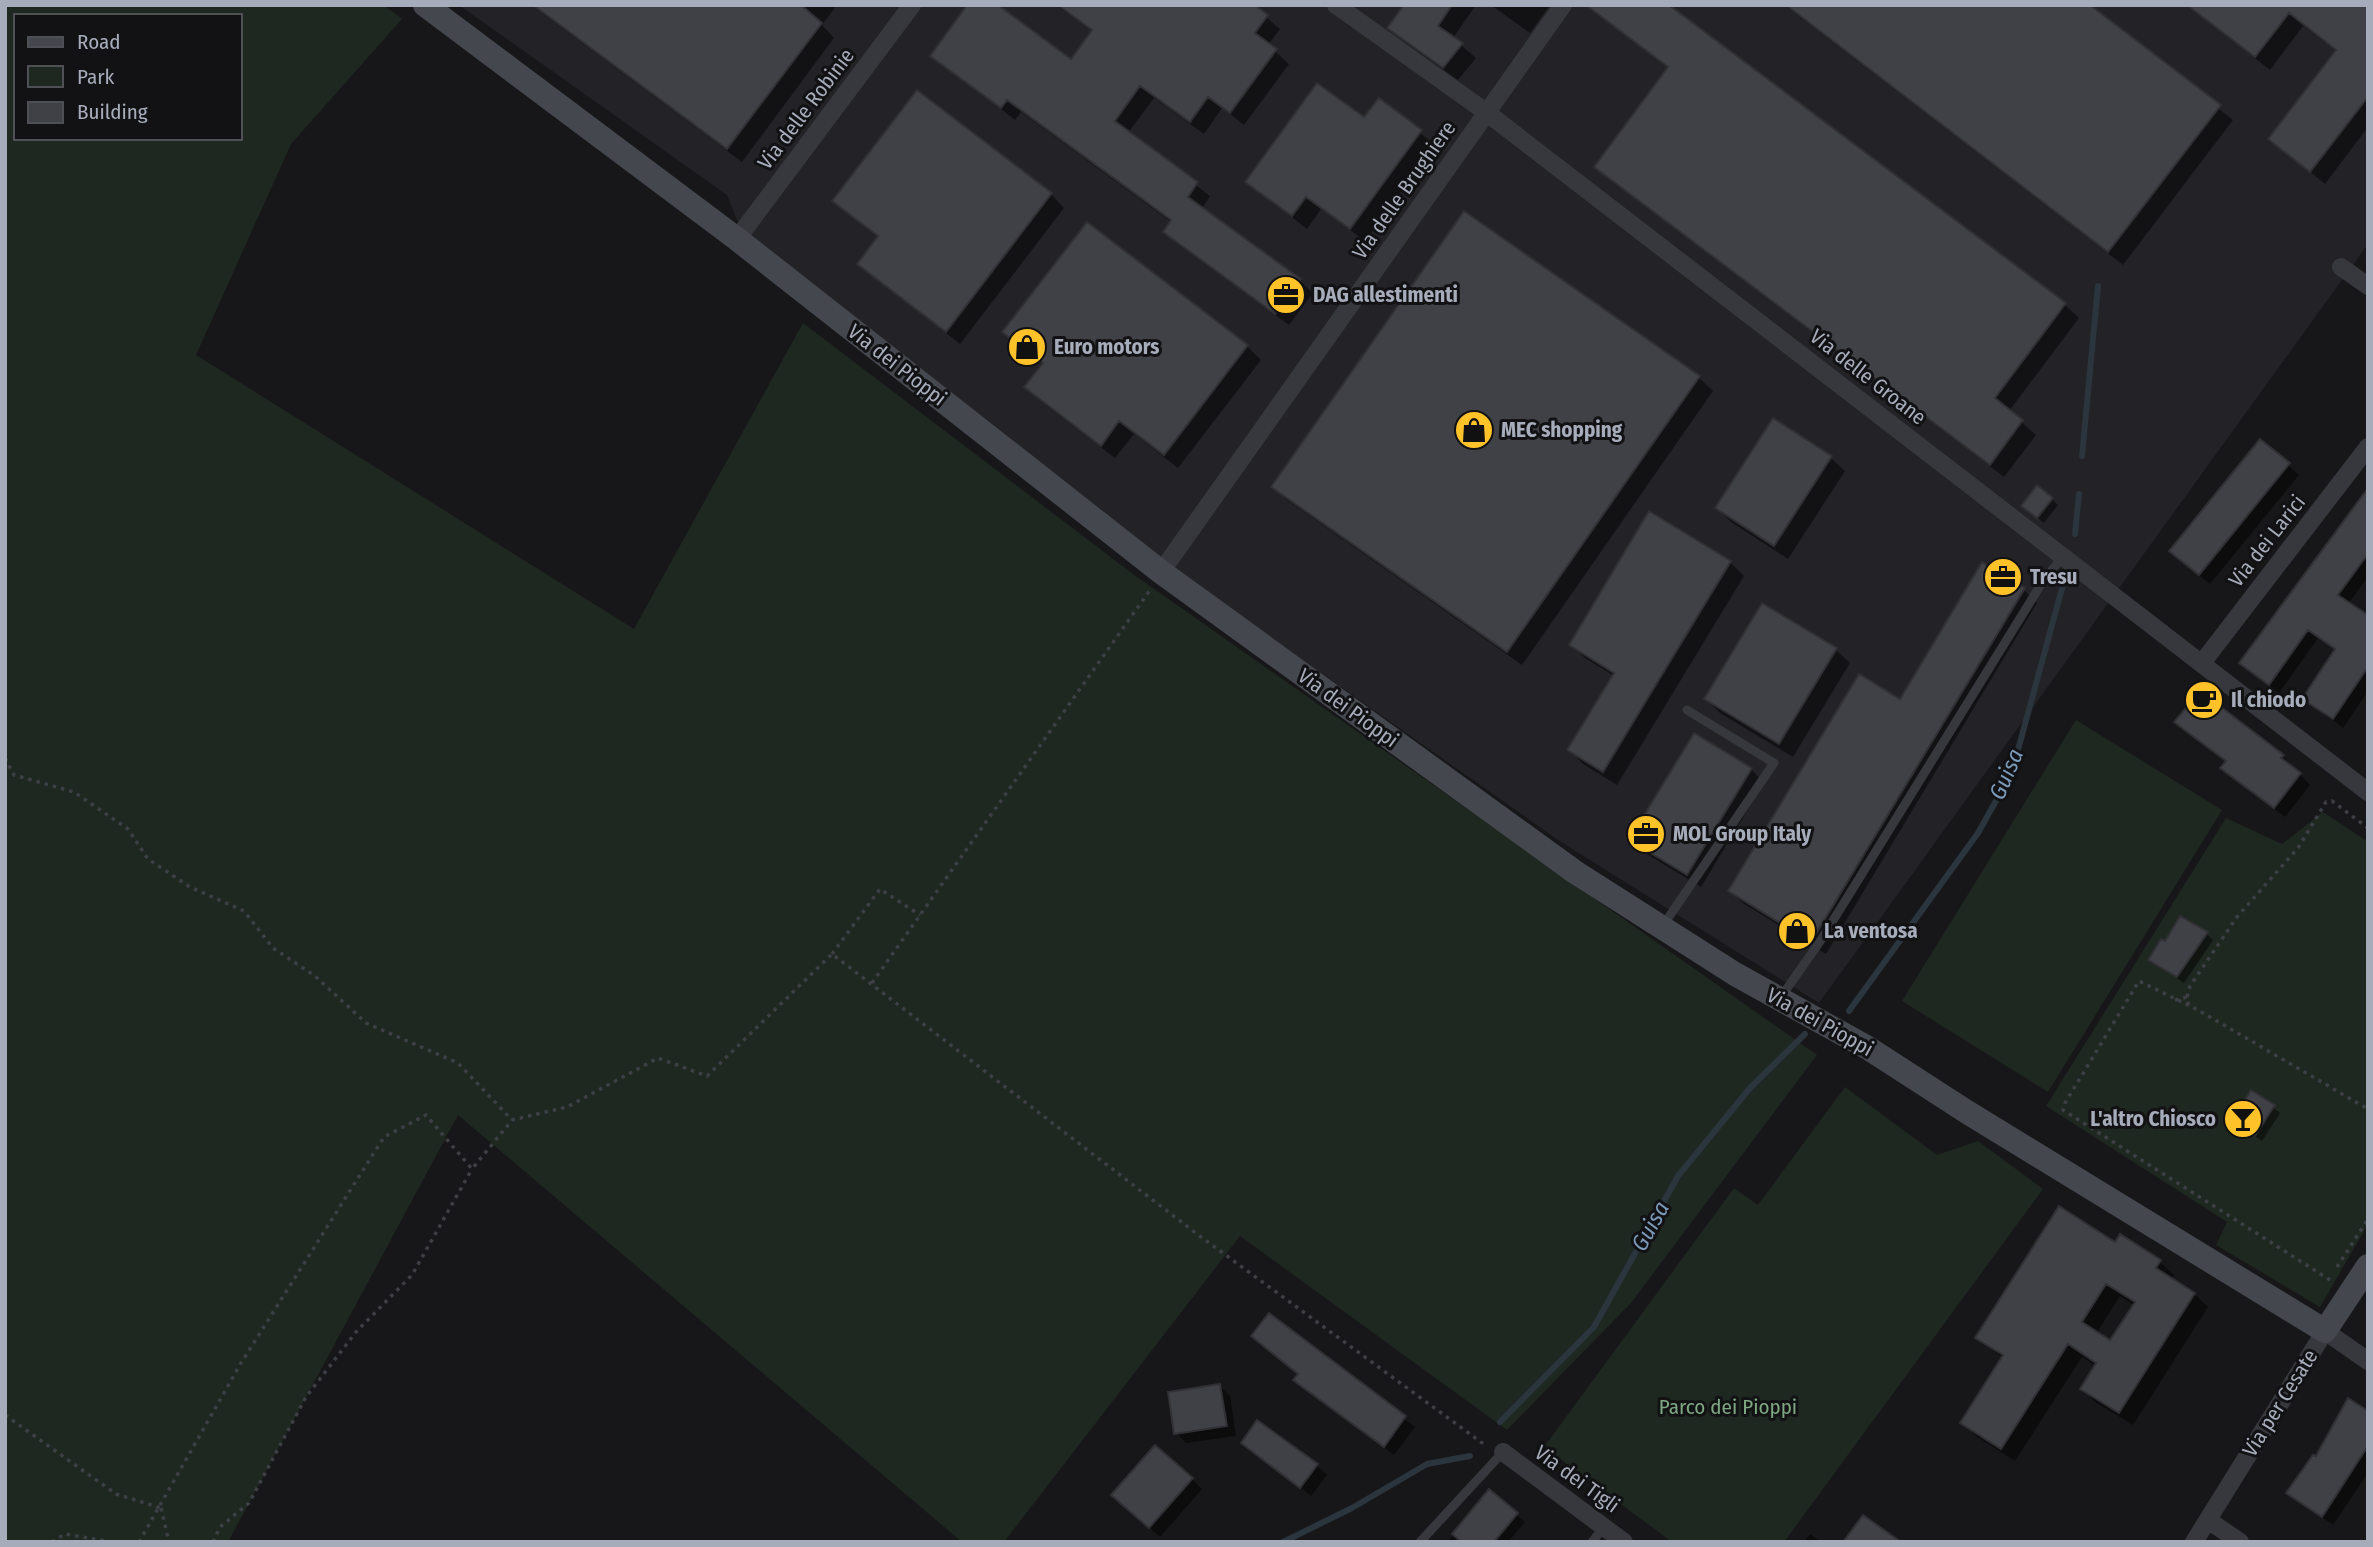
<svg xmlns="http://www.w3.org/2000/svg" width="2373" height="1547" font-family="'Fira Sans Condensed',sans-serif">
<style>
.built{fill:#232226}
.green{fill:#1e2820;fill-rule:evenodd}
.shadow{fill:#0007;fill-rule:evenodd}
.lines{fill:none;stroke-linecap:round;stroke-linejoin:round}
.stream{stroke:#2b353e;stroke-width:6}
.building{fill:#404146;stroke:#313035;stroke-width:2;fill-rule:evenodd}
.path{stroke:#3d3f45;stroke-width:3.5;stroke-dasharray:3.5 5;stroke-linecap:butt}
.lane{stroke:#37383e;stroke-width:9}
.street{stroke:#37383e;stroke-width:18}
.secondary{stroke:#45474f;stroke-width:24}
.labels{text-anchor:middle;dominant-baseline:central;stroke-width:6;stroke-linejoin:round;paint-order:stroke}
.street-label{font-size:21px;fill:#a7acba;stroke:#121214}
.poi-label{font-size:21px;font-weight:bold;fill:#a7acba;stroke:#121214;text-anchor:start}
.park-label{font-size:21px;fill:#7da782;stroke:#121214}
.water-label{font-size:23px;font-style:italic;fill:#7b99b8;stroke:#121214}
</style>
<rect width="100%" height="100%" fill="#171719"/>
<path class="built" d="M459,5H2368V244L1819,1003L1561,842L1196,585L741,230L727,195Z"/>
<path class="green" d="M5,5H384L402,19L291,144L196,355L634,629L803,323L1133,574L1817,1055L1631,1303L1507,1430L1240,1236L1004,1542H962L458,1115L228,1542H5ZM16,16H240V138H16Z
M2076,720L2222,810L2048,1092L1902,1001Z
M2323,812L2368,842V1224L2320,1307L2216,1245L2227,1222L2046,1106L2226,818L2282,844Z
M1845,1087L1937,1155L1978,1141L2043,1189L1784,1542H1672L1544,1447L1734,1188L1758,1205Z"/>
<path class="shadow" d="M531,5H837L822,25L834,38L742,162Z
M1056,5H1252L1280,29L1268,45L1289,64L1244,125L1222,108L1204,134L1154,98L1128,133L1210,196L1202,209L1299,280L1313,293L1289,325L1179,245L1166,231L1171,222L1021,112L1015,120L933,56L1072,61L1093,32Z
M1406,5H1476L1453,38L1476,58L1458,80L1403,41L1390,27Z
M1491,5H1550L1530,33Z
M1667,5L2065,305L2079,318L2009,411L2036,435L2004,477L1610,180L1596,167L1669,69L1594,10Z
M1784,5H2087L2233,120L2123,265Z
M2186,5H2368V127L2325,184L2270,139L2337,52L2303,26L2270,70Z
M1379,100L1435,145L1365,241L1321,209L1307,229L1247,182L1365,120Z
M1051,194L1064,208L960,344L859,264L879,238L834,201Z
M1464,214L1699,378L1713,391L1522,665L1287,500L1273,487Z
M1005,332L1247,346L1261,360L1178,468L1134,434L1115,458L1040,401L1027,387L1044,365Z
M1774,420L1831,458L1845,471L1788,559L1731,522L1717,508Z
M2260,441L2299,475L2210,584L2181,561Z
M2368,495V577L2348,604L2368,617V691L2343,728L2304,698L2336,651L2318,638L2279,693L2241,663Z
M2052,499L2058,505L2044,523L2030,512Z
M1730,562L1744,576L1617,785L1583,764L1570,750L1614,676L1585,658L1571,645Z
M2024,590L2037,603L1826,954L1744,904L1730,891L1901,701Z
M1836,650L1850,663L1793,757L1720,713L1706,699Z
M2200,693L2283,757L2310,785L2285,817L2233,778L2223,768L2227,762L2177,722Z
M1751,769L1764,783L1701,887L1645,853L1631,839Z
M2207,934L2213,940L2184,983L2150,959Z
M2252,1092L2280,1113L2262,1141L2233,1120Z
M2121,1236L2160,1262L2174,1275L2171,1279L2194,1294L2208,1307L2133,1425L2095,1402L2082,1388L2096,1366L2082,1357L2015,1461L1976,1436L1962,1422L2003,1358L1977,1337L2116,1244ZM2120,1296L2135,1306L2111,1343L2096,1334Z
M1269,1316L1415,1427L1394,1455L1296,1380L1299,1375Z
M1220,1386L1230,1396L1236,1436L1186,1443L1176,1433Z
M2368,1413V1473L2333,1525L2288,1493L2317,1459Z
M1243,1443L1316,1465L1327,1475L1311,1496Z
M1192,1479L1202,1489L1160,1537L1124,1505Z
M1489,1491L1525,1522L1508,1542H1448Z
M1810,1534L1821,1542H1804Z"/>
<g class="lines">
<path class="stream" d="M2082,456L2098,286
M2075,534L2079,494
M1849,1011L1978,833L2012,772L2064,581
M1500,1422L1594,1327L1678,1176L1750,1088L1805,1034
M1283,1542L1352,1508L1427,1464L1470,1456"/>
</g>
<path class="building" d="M533,5H801L822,23L727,149Z
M967,5H998L1071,59L1092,30L1058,5H1255L1268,15L1255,33L1277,49L1230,113L1208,97L1190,122L1140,86L1115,121L1198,182L1188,197L1301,279L1275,314L1163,232L1171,220L1007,100L1001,108L930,56Z
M1404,5H1452L1438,26L1463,43L1443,68L1387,28Z
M1586,5H1669L2066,303L1995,398L2023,420L1990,465L1594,167L1668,67Z
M1786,5H2090L2221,105L2108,252Z
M2187,5H2368V97L2310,172L2268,139L2336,50L2289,13L2255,57Z
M1317,83L1364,117L1379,98L1422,130L1350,229L1306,197L1292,216L1245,182Z
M917,90L1052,193L946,332L857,264L878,236L832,201Z
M1464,211L1700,376L1507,652L1271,487Z
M1087,222L1248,345L1164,455L1119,421L1101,446L1024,387L1043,363L1002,332Z
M1773,418L1832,456L1774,546L1715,508Z
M2260,439L2290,463L2199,575L2169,551Z
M2037,485L2053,498L2037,518L2021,506Z
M2368,488V554L2338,595L2368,615V667L2333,719L2302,699L2335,649L2308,630L2269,685L2239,663Z
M1649,511L1731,561L1603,772L1567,750L1614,673L1569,645Z
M1982,562L2025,588L1811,942L1728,891L1859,674L1900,699Z
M1762,603L1837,648L1779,744L1704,699Z
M2200,691L2284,755L2281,758L2301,773L2274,808L2220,768L2226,761L2174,722Z
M1694,733L1752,768L1687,875L1629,840Z
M2180,916L2208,932L2177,977L2148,960L2161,939L2165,941Z
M2251,1090L2275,1105L2255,1136L2231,1121Z
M2059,1206L2115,1242L2120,1234L2161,1260L2156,1268L2195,1293L2119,1413L2080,1389L2096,1363L2068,1344L2001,1449L1960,1423L2003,1355L1975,1338ZM2106,1284L2135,1302L2110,1340L2082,1322Z
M1269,1313L1406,1416L1384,1447L1293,1380L1298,1374L1251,1336Z
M1220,1384L1227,1426L1174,1434L1168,1392Z
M2348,1398L2368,1411V1446L2322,1517L2286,1493L2313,1455L2316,1456Z
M1257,1420L1318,1464L1300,1488L1241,1443Z
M1155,1445L1193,1478L1149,1528L1111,1495Z
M1489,1489L1518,1513L1494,1542H1461L1452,1534Z
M1863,1515L1901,1542H1843Z"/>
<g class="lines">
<path class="path" d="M5,758L14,775L74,792L128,829L148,859L190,887L244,911L273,948L315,976L366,1023L458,1063L512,1120
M832,954L880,889L920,915
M872,983L1150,590
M2187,997L2190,986L2237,917L2298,848L2326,802L2332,801L2368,828
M2175,1000L2187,997L2189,1007
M2337,1267L2368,1219
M2330,1280L2063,1110L2065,1103L2139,981L2198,1010L2368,1109
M5,1415L116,1494L161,1508
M161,1508L169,1542
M52,1542L65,1534L112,1542
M139,1542L241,1363L384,1137L426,1115L472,1169L512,1120L567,1107L658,1058L707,1076L832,954L1201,1237L1485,1445
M213,1542L220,1527L249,1503L306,1397L356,1332L412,1275L472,1169"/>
<path class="lane" d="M1662,927L1774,763L1687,710
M1781,997L1821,940L2040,586L2063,556
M1420,1542L1503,1452
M1592,1542L1604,1527"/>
<path class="street" d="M1336,5L1486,112L2368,792
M737,239L912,5
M2341,267L2368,286
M1161,572L1563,5
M2202,663L2368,447
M1503,1452L1624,1542
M2208,1520L2240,1542
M2194,1542L2325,1331L2368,1361"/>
<path class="secondary" d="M425,5L737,239L1161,572L1575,872L1735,974L1868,1048L1967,1112L2325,1331L2368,1266"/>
</g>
<defs>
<symbol id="office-disc" viewBox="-11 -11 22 22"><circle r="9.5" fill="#ffc229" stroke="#121214"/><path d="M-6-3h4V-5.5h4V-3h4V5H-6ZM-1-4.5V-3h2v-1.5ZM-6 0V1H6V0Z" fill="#111"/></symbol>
<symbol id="shop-disc" viewBox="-11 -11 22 22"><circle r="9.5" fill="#ffc229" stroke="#121214"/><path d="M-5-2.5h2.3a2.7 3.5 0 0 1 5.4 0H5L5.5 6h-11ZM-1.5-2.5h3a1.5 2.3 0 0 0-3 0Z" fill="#111"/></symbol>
<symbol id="cafe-disc" viewBox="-11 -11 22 22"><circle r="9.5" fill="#ffc229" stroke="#121214"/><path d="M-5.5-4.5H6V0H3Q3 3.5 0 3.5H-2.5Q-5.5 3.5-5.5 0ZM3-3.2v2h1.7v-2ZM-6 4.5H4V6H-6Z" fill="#111"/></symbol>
<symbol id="bar-disc" viewBox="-11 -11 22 22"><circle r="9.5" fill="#ffc229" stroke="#121214"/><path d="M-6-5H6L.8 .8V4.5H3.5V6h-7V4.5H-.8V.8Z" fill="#111"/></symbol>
</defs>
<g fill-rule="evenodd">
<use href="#office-disc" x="1264" y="273" width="44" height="44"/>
<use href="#shop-disc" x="1005" y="325" width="44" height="44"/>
<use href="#shop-disc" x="1452" y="408" width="44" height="44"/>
<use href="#office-disc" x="1981" y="555" width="44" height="44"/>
<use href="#cafe-disc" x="2182" y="678" width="44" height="44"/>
<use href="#office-disc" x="1624" y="812" width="44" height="44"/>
<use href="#shop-disc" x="1775" y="909" width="44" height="44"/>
<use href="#bar-disc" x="2221" y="1097" width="44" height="44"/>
</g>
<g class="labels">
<g class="street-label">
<text transform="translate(806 109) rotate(-53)">Via delle Robinie</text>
<text transform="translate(1404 190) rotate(-55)">Via delle Brughiere</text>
<text transform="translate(897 365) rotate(38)">Via dei Pioppi</text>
<text transform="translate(1868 377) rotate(38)">Via delle Groane</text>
<text transform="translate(2267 541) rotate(-52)">Via dei Larici</text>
<text transform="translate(1348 708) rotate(36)">Via dei Pioppi</text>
<text transform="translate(1820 1022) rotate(29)">Via dei Pioppi</text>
<text transform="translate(2280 1403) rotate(-58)">Via per Cesate</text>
<text transform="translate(1577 1479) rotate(36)">Via dei Tigli</text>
</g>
<g class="poi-label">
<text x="1313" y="295">DAG allestimenti</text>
<text x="1054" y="347">Euro motors</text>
<text x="1501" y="430">MEC shopping</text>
<text x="2030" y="577">Tresu</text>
<text x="2231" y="700">Il chiodo</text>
<text x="1673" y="834">MOL Group Italy</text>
<text x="1824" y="931">La ventosa</text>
<text x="2216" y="1119" text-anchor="end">L'altro Chiosco</text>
</g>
<g class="park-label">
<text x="1728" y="1407">Parco dei Pioppi</text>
</g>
<g class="water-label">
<text transform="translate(2006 774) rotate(-67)">Guisa</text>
<text transform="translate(1650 1226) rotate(-61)">Guisa</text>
</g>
</g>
<rect width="2373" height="1547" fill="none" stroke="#a7acba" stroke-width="14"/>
<rect x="14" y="14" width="228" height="126" fill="#121214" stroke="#4e5056" stroke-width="2"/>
<rect x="28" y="37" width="35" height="10" fill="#45474f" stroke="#4e5056" stroke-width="2"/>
<text x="77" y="49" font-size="21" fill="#a7acba">Road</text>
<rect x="28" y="66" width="35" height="21" fill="#1e2820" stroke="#4e5056" stroke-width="2"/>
<text x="77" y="84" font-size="21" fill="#a7acba">Park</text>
<rect x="28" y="102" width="35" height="21" fill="#404146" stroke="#4e5056" stroke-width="2"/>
<text x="77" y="119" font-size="21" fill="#a7acba">Building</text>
</svg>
